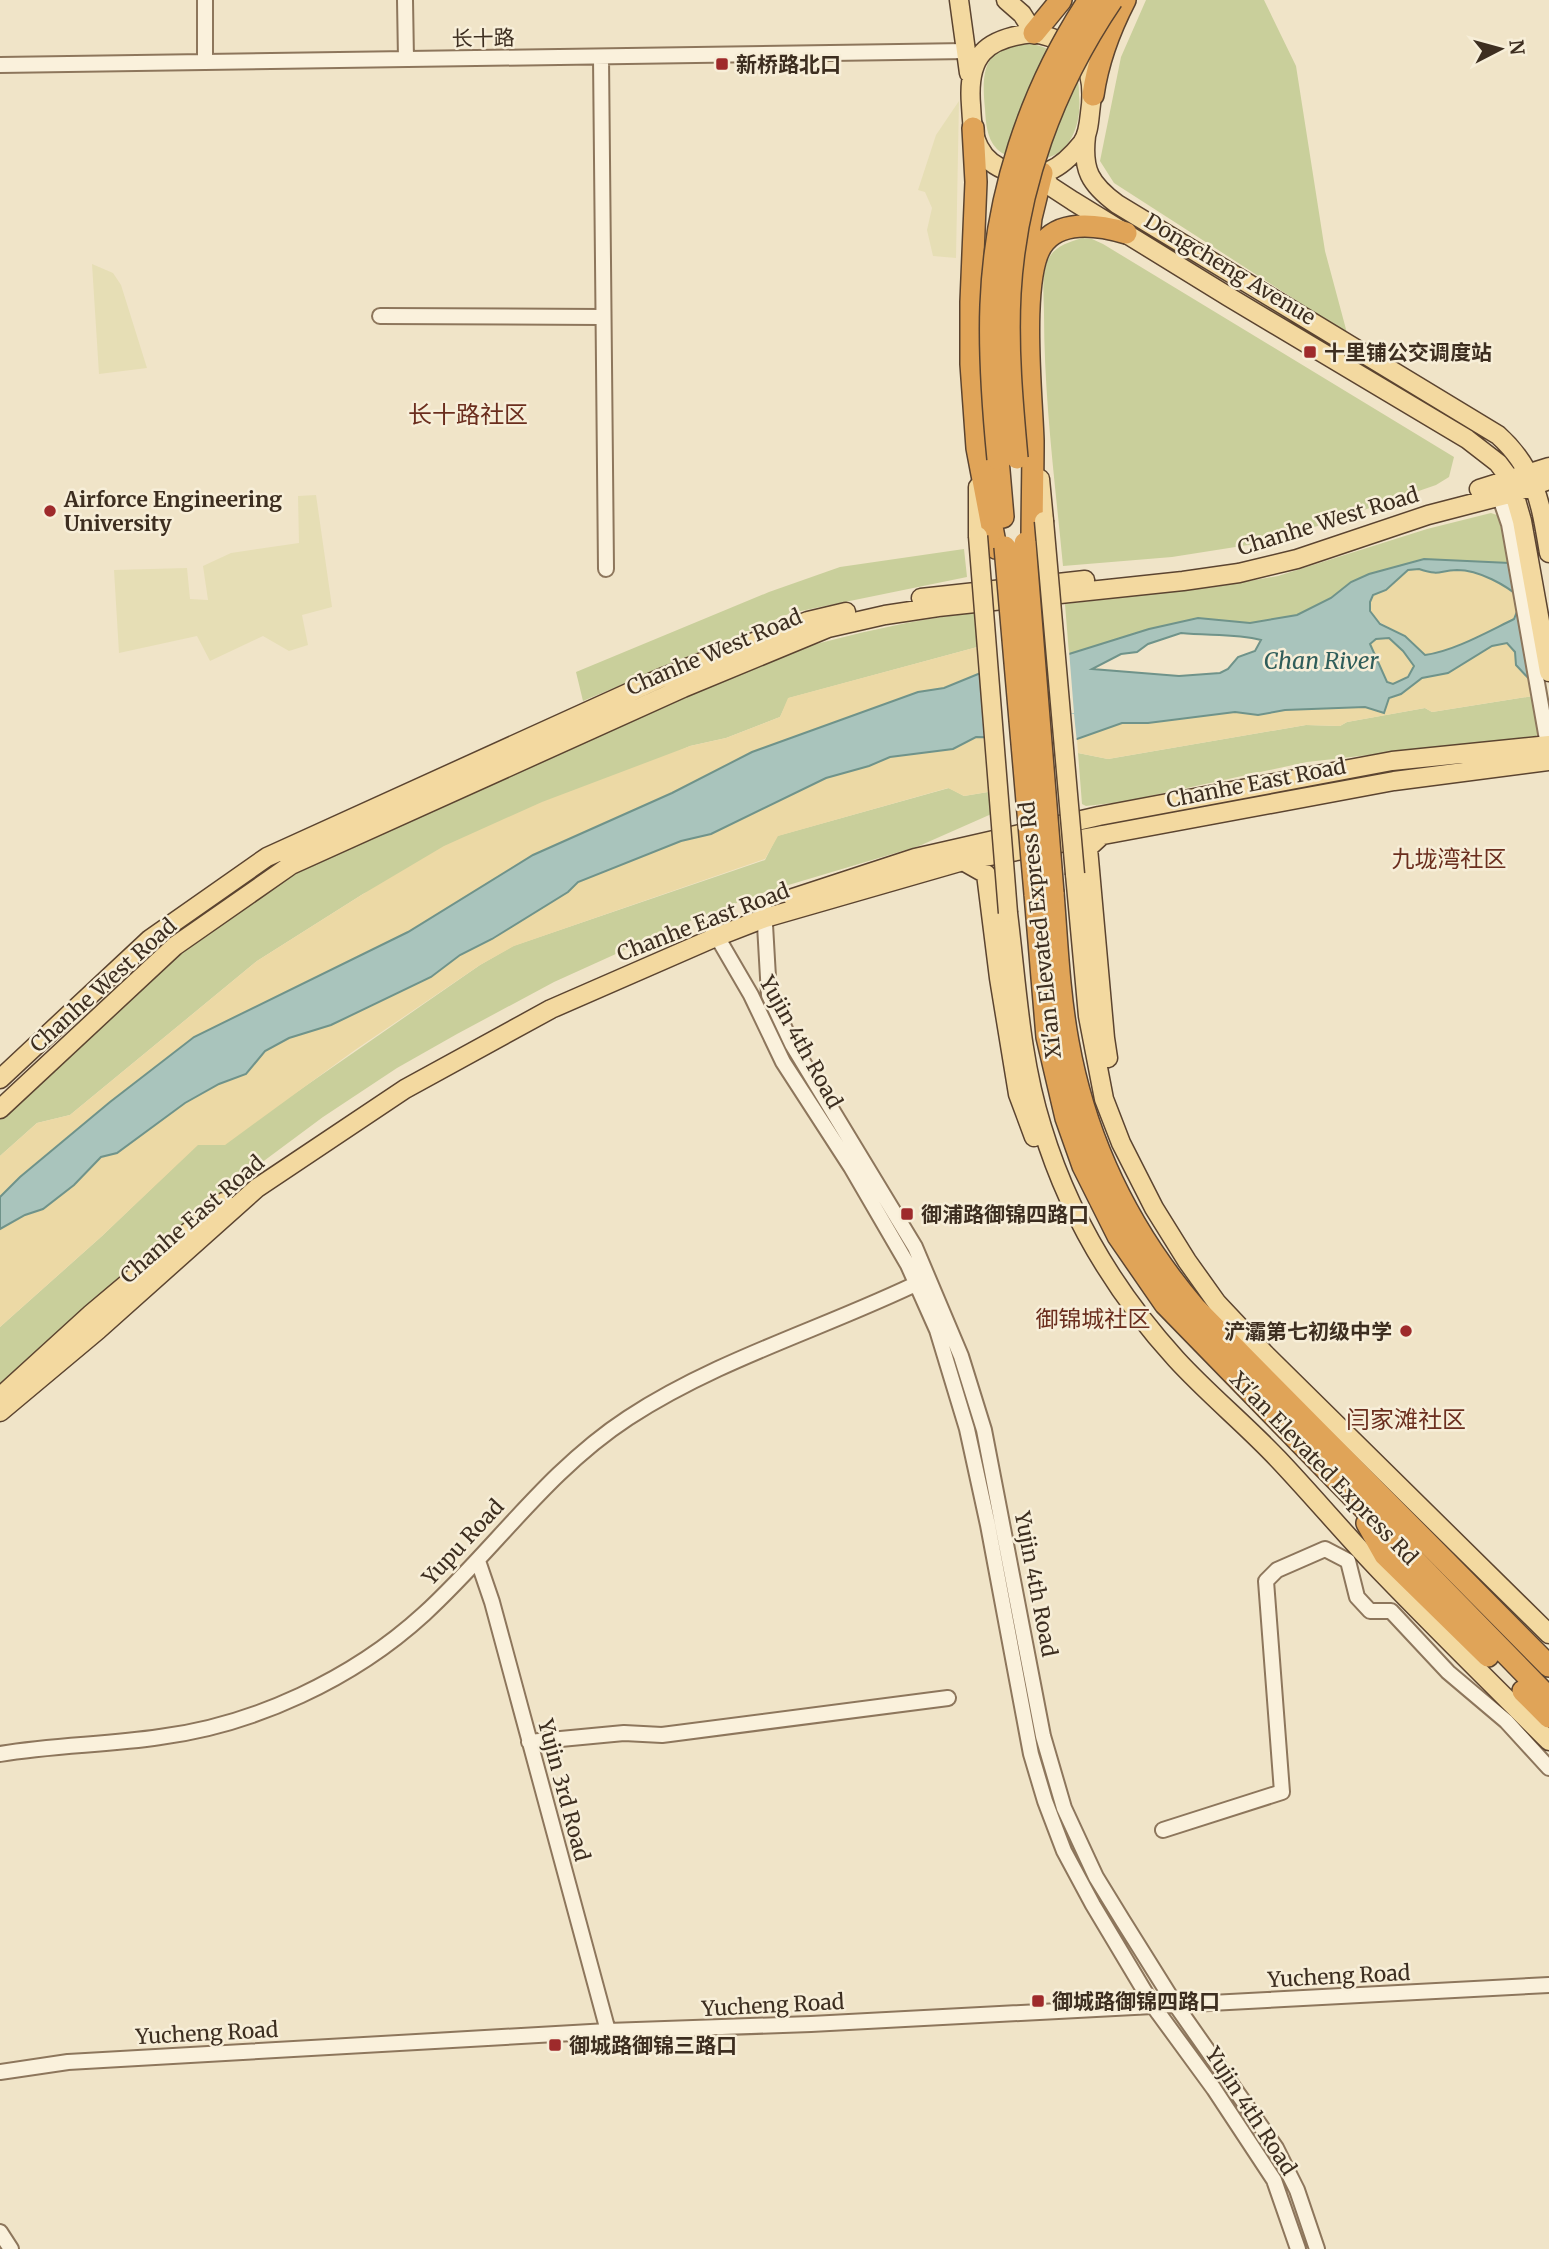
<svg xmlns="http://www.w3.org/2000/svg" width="1549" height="2249" font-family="Merriweather,'Noto Sans SC',serif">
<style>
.farmland{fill:#e6deb5}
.green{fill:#c9cf9b}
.sand{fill:#ecd9a5}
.water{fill:#a9c4bc;stroke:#6f938a;stroke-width:2;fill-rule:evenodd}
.pier{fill:#f0e4c8}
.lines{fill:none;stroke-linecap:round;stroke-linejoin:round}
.minor-casing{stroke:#8d765c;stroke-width:18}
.major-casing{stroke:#5b4430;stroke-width:21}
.highway-casing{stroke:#5b4430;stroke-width:24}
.minor{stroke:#faf1dc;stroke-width:14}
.major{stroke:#f3d9a0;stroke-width:18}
.highway{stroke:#e0a458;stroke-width:21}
.major-bridge-casing{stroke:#5b4430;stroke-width:21;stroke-linecap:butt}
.highway-bridge-casing{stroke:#5b4430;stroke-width:24;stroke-linecap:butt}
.major-bridge{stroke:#f3d9a0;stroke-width:18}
.highway-bridge{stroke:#e0a458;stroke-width:21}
.poi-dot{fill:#9e2a2b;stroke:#f7eed8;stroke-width:2.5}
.labels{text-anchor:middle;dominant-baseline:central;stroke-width:5;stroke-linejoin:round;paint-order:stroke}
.street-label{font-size:21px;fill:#3d2e20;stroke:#f7eed8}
.poi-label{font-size:21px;font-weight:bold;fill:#3d2e20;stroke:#f7eed8;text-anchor:start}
.water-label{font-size:23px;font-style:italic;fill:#2f5d5a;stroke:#f7eed8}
.neighbourhood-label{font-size:23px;fill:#6b2e1e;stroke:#f7eed8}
.quarter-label{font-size:24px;fill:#6b2e1e;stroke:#f7eed8}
</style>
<rect width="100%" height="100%" fill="#f0e4c8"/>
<path class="farmland" d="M959,101L956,258L933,256L927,230L932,208L925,192L918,190L936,135Z
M92,264L113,273L121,285L147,368L99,374Z
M316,495L332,607L302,615L308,645L289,651L263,636L210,661L197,636L119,653L114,570L187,568L190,599L208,600L203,566L231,553L299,543L298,496Z"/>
<path class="green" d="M1146,0H1264L1296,66L1325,251L1347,333L1114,183L1100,161L1121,57Z
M1032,44C1051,47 1069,61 1077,79C1079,83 1079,90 1079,95C1082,122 1071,158 1038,159C1027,159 1011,159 1002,153C987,143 986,125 985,109C981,69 984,45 1032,44Z
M1083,238L1092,239L1103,244L1454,457L1449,477L1436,485L1274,541L1172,557L1063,566C1055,482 1044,398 1044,314C1044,297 1041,275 1048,260C1054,246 1069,242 1083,238Z
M1491,513L1497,515L1501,521L1508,564L1423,559L1369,574L1351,582L1331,598L1297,615L1250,623L1198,618L1069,654L1065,604L1215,587L1278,576L1427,529Z
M964,549L967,577L791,613L583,701L576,672L769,592L840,567Z
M974,613L979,621L981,646L789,698L780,717L726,738L690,746L363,894L257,961L70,1115L37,1123L0,1156V1113L179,952L296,863L796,649C855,634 913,619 974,613Z
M1533,696L1540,730L1536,736L1307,762L1122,802L1086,806L1082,804L1078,753L1108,759L1306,725L1340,726L1347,722L1425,708L1432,712Z
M949,788L964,796L994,791L996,812L919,846L765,892L682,924L554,982L457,1034L397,1068L323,1117L230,1186L147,1254L0,1388V1327L102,1236L198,1144L291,1096L480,965L513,946L765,860L777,836Z"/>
<path class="sand" d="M1419,569C1441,576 1437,571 1457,570C1479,570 1506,585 1523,599L1514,619C1487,632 1454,651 1425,655C1418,650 1412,642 1405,636C1397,630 1353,616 1373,596C1376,592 1383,592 1387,588C1400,578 1400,570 1419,569Z
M1389,638L1403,651L1414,666C1407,676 1403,686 1387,682L1370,644L1376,639Z
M1508,643L1516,652V665L1530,680L1533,696L1432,712L1425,708L1347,722L1340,726L1306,725L1108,759L1078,753L1077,739L1122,723H1148L1235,712L1258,715L1285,710L1365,707L1384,713L1389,698L1401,694L1422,678L1448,673L1492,646Z
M981,646L983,672L944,688L918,692L752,752L672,793L597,826L448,907L408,932L194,1037L110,1102L20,1177L0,1197V1156L37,1123L70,1115L257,961L363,894L444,846L542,802L690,746L726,738L780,717L788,698Z
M976,737H989L994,791L964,796L948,788L778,836L765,859L514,946L480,965L355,1050L225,1145H198L102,1236L0,1327V1229L25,1215L43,1209L74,1185L101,1157L117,1153L185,1103L219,1084L246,1074L265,1051L289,1038L331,1025L431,977L460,955L492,939L568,892L578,882L681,841L711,834L826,778L869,766L890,757L953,749Z"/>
<path class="water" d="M1424,559L1529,564L1530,680L1516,665L1515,652L1507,643L1492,646L1448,673L1422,678L1401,694L1389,698L1384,713L1365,707L1285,710L1258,715L1235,712L1148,723H1122L1077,739L976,737L953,749L890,757L869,766L826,778L711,834L681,841L578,882L568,892L492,939L460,955L431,977L331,1025L289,1038L265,1051L246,1074L219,1084L185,1103L117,1153L101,1157L74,1185L43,1209L25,1215L0,1229V1197L20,1177L110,1102L194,1037L408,932L533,855L672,793L752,752L918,692L944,688L983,672L1069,654L1149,629L1198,618L1250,623L1297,615L1331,598L1351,582L1369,574ZM1419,569C1441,576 1437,571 1457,570C1479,570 1506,585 1522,599L1514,619C1487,632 1454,651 1425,655L1405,636L1380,624L1370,611V602L1373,595L1386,590L1408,570ZM1181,633C1208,636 1235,633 1261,640L1255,651L1238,657L1228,669L1220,673L1179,676L1092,669L1121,654L1137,652L1148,644ZM1389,638L1403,651L1414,666L1408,677L1393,684L1387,682L1370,644L1376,639Z"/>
<path class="pier" d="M1069,650L1074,713H1068L1074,714L1077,743L1048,746L990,741L983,669L1000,663Z"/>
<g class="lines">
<defs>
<path id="minor" d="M205,0V61
M405,0L406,59
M601,57L606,569
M0,65L967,51
M380,316L602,317
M1499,495L1509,524L1548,745V755
M764,907L769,995L792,1044L915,1247L961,1356L984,1430L1043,1736L1064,1808L1096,1877L1123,1921L1175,2004L1276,2148L1297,2190L1317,2249
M712,928L751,995L783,1062L851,1167L908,1265L937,1330L967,1429L988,1525L1031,1754L1045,1801L1064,1851L1093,1905L1154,2007L1214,2089L1274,2180L1298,2249
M478,1561L492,1602L608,2031
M529,1742L624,1733L662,1735L948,1698
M0,1754C53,1745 107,1745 160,1737C254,1725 353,1679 424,1614C494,1550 547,1471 628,1418C720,1358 826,1328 924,1280
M1163,1830L1282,1792L1266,1581L1277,1570L1325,1549L1348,1561L1357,1597L1370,1611H1391L1448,1672L1506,1721L1549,1768
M0,2072L68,2062L608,2031L811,2024L1549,1985
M0,2232L11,2249"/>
<path id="major" d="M959,0L969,73
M1006,0L1022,14L1034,33
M1034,33C1080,42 1097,66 1090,113C1089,123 1088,135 1082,143C1074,153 1061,166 1049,171C1025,181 991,171 979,147C972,134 972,120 971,105C967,56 985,38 1034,33Z
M1086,136C1082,170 1090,184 1117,204L1498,435C1536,469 1541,505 1549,553
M1042,173L1050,186L1073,201L1229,297L1467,439L1498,463L1510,479L1522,521L1549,672
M1040,479L1044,521
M978,487V536
M1479,489L1549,467
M921,598L1085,580
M1102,835L1088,848L1105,1038L1108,1058
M963,861L986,874L999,978L1018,1094L1034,1137
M1075,874L1088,1016L1104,1099L1121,1143L1154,1208L1187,1261L1217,1303L1266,1355L1549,1634
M793,898L915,858L1099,816L1392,761L1549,745
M1008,913C1017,985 1020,1057 1042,1127C1068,1213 1115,1292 1176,1359C1208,1394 1245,1424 1278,1459C1314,1497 1348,1538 1385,1576C1439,1632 1494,1686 1549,1741
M0,1079L150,939L267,857L661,678L808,621L846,612
M0,1109L175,946L291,865L683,688L828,628L885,615L938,607L1183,581L1239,573L1297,559L1428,515L1513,493L1549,480
M0,1397L91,1314L224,1202
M0,1412L98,1330L257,1188L405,1089L551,1009L716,937L765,918L963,861L1394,781L1549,761"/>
<path id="highway" d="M1034,33L1061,0
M1093,95C1098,60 1109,31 1125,0
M973,128L976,182L971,302V364L977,448L996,548
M1026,264L1031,218L1042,173
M998,459L1003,517
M1032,543C1032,509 1033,475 1033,441C1032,399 1018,270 1045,241C1065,219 1102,226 1126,233
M1053,893C1057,943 1059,993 1068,1042C1086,1142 1130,1232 1196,1309L1549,1666
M1035,894L1047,1037L1066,1118L1083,1166L1118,1236L1165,1304L1549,1698
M1367,1523L1385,1555L1488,1656
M1523,1691L1549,1717"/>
</defs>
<use href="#minor" class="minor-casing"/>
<use href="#major" class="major-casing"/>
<use href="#highway" class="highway-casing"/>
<use href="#minor" class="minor"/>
<use href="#major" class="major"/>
<use href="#highway" class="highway"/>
<defs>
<path id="major-bridge" d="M1044,521L1075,874
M978,536L1008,913"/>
<path id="highway-bridge" d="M1017,458C1012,403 1007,348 1010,293C1016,188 1053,87 1112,0
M998,459C993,408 989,357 991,305C995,197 1029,91 1089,0
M1025,543L1053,893
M1005,547L1035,894"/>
</defs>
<use href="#major-bridge" class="major-bridge-casing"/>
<use href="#highway-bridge" class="highway-bridge-casing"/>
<use href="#major-bridge" class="major-bridge"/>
<use href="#highway-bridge" class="highway-bridge"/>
</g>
<g class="poi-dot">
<rect x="715" y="57" width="14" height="14" rx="3.5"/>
<rect x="1303" y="345" width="14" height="14" rx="3.5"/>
<circle cx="50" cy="511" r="7"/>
<rect x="900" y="1207" width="14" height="14" rx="3.5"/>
<circle cx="1406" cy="1331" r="7"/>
<rect x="1031" y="1994" width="14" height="14" rx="3.5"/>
<rect x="548" y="2038" width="14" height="14" rx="3.5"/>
</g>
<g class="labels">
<g class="street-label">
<text transform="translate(483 38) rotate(-1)">长十路</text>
<text transform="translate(1230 269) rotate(31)">Dongcheng Avenue</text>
<text transform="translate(1328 521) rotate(-17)">Chanhe West Road</text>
<text transform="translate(714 652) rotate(-23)">Chanhe West Road</text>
<text transform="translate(1256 783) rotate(-11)">Chanhe East Road</text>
<text transform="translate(703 922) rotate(-21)">Chanhe East Road</text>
<text transform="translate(1040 930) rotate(-96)">Xi'an Elevated Express Rd</text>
<text transform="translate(103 985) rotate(-42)">Chanhe West Road</text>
<text transform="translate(801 1042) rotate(61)">Yujin 4th Road</text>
<text transform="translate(192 1219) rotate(-41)">Chanhe East Road</text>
<text transform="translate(1324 1468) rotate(46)">Xi'an Elevated Express Rd</text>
<text transform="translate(463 1542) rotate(-47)">Yupu Road</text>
<text transform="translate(1036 1584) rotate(79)">Yujin 4th Road</text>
<text transform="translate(564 1790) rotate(75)">Yujin 3rd Road</text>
<text transform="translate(1339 1976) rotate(-3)">Yucheng Road</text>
<text transform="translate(773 2005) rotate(-3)">Yucheng Road</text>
<text transform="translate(207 2033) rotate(-3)">Yucheng Road</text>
<text transform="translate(1251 2111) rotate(57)">Yujin 4th Road</text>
</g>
<g class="poi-label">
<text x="736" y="64">新桥路北口</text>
<text x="1324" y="352">十里铺公交调度站</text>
<text x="64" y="499">Airforce Engineering<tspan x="64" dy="24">University</tspan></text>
<text x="921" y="1214">御浦路御锦四路口</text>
<text x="1392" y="1331" text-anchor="end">浐灞第七初级中学</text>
<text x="1052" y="2001">御城路御锦四路口</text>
<text x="569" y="2045">御城路御锦三路口</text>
</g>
<g class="water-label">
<text x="1321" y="660">Chan River</text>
</g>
<g class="neighbourhood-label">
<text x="1449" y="858">九垅湾社区</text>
<text x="1093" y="1318">御锦城社区</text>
</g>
<g class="quarter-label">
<text x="468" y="414">长十路社区</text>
<text x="1406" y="1419">闫家滩社区</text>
</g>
</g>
<g transform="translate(1500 49) rotate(84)" stroke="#f7eed8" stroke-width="5" paint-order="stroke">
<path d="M0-5L12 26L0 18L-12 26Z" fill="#3d2e20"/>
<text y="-10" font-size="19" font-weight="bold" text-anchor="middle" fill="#3d2e20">N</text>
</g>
</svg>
